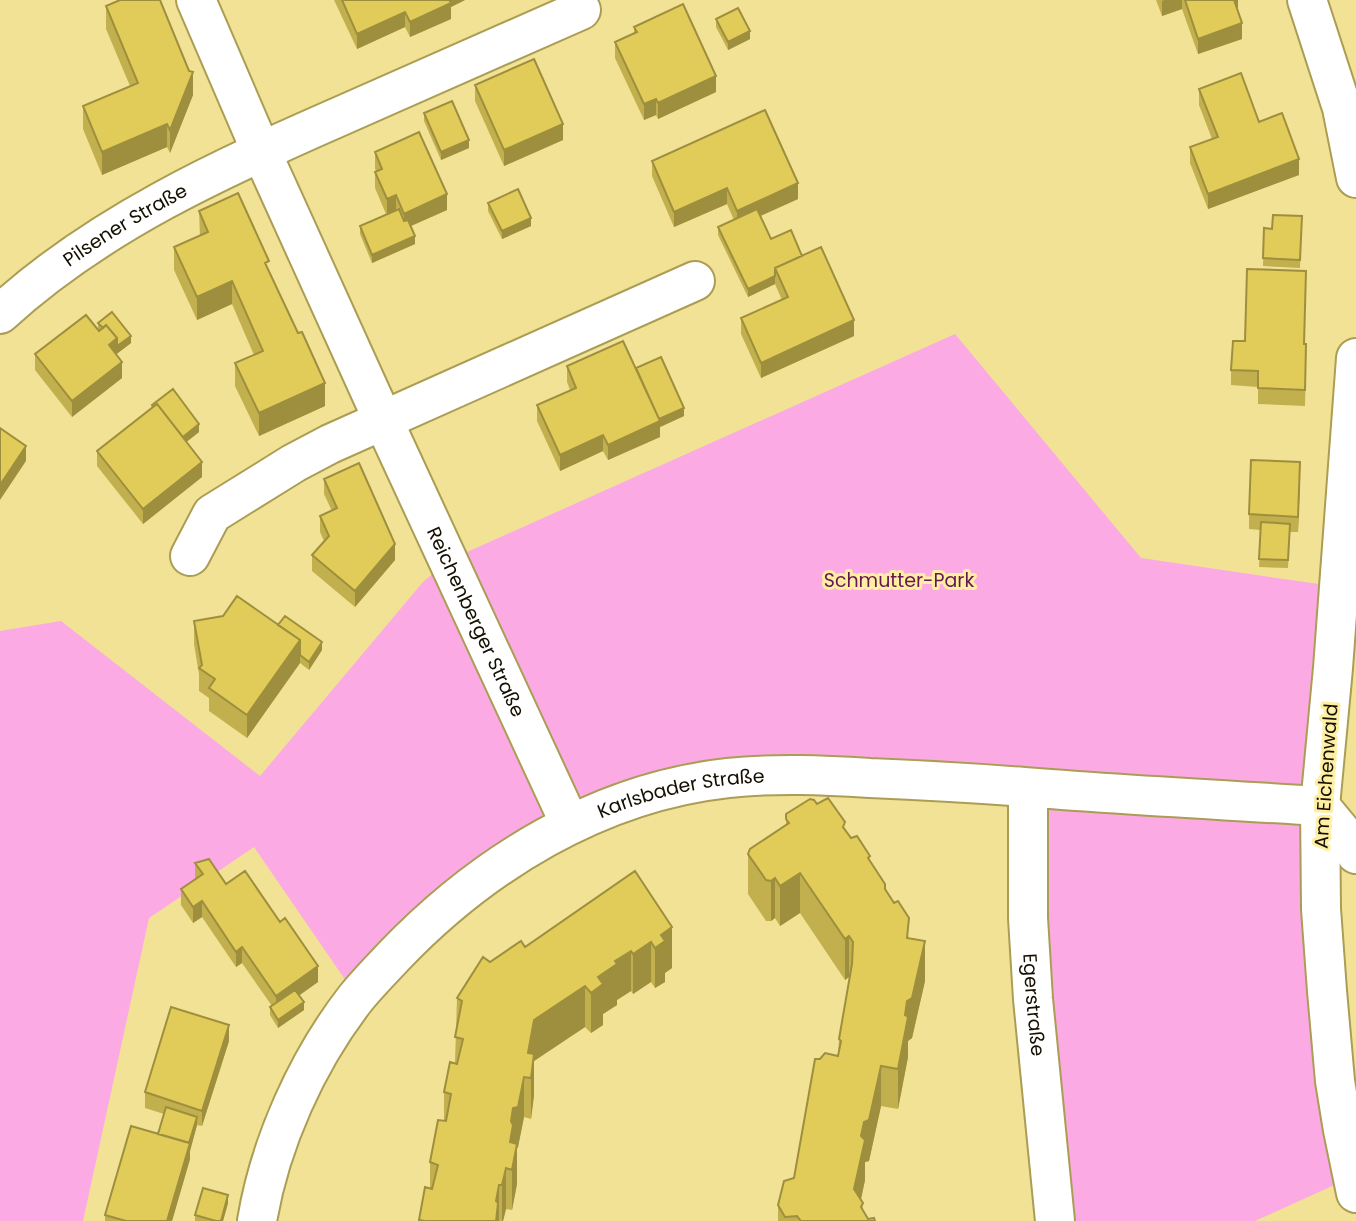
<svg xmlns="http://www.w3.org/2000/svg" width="1356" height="1221" font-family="Poppins,sans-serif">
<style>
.green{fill:#fcaae4}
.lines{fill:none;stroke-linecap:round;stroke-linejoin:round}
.minor-casing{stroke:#ab9d53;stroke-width:42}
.minor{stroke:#fff;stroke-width:38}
.wall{fill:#c2af4d}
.shaded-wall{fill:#9e8f3e}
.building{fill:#e2cc59;stroke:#9e8f3e;stroke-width:2}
.labels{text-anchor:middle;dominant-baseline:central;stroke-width:6;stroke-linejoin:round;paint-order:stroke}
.street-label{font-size:19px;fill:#140f00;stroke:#feefa3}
.park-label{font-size:19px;fill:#661655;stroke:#feefa3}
</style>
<rect width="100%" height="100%" fill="#f1e296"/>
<path class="green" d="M955,334L1141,558L1339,587L1320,806L1352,1177L1255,1221H1055L1028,788L844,777L608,808L357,997L254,847L149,918L83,1221H0V631L61,621L260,776L423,582L449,560Z"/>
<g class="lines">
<defs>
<g id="minor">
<path id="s1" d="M196,0L261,151L383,420L570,824"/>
<path d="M1307,0L1342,108L1356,178"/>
<path id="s2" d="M0,314C98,224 222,168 343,115C422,80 501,45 581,10"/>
<path d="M1356,358L1333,668L1320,806L1321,909L1327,991L1335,1081L1343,1130L1356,1193"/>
<path d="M190,556L212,514L294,463L330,444L695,281"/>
<path id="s3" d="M1028,788V918L1033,999L1055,1221"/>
<path d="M1320,806L1345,836L1356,854"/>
<path id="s4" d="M257,1221C270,1143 307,1061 355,999C367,984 381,970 394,956C483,863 599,792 728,778C776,773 823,775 870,778C921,780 973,783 1024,787C1123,795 1222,800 1320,806"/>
</g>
</defs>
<use href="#minor" class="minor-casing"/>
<use href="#minor" class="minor"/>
</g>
<path class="wall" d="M334,0H465L451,7V19L410,37L405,27L357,49Z
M1156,0H1238V13L1242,39L1198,54L1182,9L1162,16Z
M106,6L189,71L193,95L170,153L167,147L102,175L83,129V106L130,86L106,29Z
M716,19L750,39L728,50L716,27Z
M634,27L716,92L658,119L656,115L644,120L615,58V42L634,34Z
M475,85L563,140L504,166L475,101Z
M1199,89L1259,122L1299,175L1208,209L1190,163V147L1212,139L1199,105Z
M424,113L469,148L441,160L424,121Z
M375,152L447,210L411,226L415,244L372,263L360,234V226L386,214L375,188V172H376L375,168Z
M652,161L798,199L761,216L771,239L802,256L854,336L761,378L741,334V318L782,300L775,284L748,297L718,235V227L734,220L727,204L674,227L652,176Z
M488,203L531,226L502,239L488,211Z
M199,211L269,271L325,406L259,436L235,386V363L254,355L232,304L197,320L174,270V247L200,236Z
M1302,216L1300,268L1263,266L1264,228L1272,229Z
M98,323L131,343L116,354L122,378L72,417L35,370V354L98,331Z
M1304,344L1306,360L1305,406L1258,404V387L1231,385V370Z
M567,366L636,368L684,416L660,427V437L608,460L603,451L560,471L537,421V405L570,390L567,382Z
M152,405L199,432L186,442L202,477L143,524L97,466V451L152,408Z
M1300,478L1298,532H1290L1288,568L1259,567L1261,530L1249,529V514Z
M324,479L395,560L355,607L312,571V555L324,541L320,532V516L332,511L324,494Z
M194,621L278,625L322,650L309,670L300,663L247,738L209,711V698L199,691V674L194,644Z
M817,804L845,830L870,861L885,889L909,938L925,981L912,1038L908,1041V1057L898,1109L881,1106L869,1161L865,1162V1180L861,1200L863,1210L868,1219L875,1221H778V1205L794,1178L820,1059L838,1056L839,1039L850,978L849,977L845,980L800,913L780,926L775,918L771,921H766L748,894V854L786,825V814Z
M195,863L226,884L318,982L299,995L304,1010L278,1028L270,1015V1007L272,1006L242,963L236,967L202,917L193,923L181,905V889L195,879Z
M635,871L672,968L665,973V982L655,988L651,982L633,994L631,991L617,1000V1005L603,1014V1025L591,1033L585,1027L534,1061V1095L531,1119L524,1117L518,1147L517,1148V1184L512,1210L506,1209L503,1221H419L425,1187L430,1188V1162L444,1121V1092L455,1063L457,998L490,962L525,947Z
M229,1041L202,1126L197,1125L190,1151V1159L172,1221H105V1215L158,1134L164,1114L145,1108V1092Z
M228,1203L223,1221H195V1215Z"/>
<path class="shaded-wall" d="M446,0H465L451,7V19L410,37V22Z
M1164,0H1182V9L1162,16V1Z
M1233,0H1238V13Z
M405,12V27L357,49V34Z
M1242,23V39L1198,54V39Z
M750,31V39L728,50V42Z
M193,72V95L170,153V130Z
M716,76V92L658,119V103Z
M656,99V115L644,120V104Z
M167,124V147L102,175V152Z
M563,124V140L504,166V150Z
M469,140V148L441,160V152Z
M1299,159V175L1208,209V194Z
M798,183V199L737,226V211Z
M727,188V204L674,227V212Z
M447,194V210L404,229V214Z
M396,195V211L387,215V199Z
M531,218V226L502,239V231Z
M415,236V244L372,263V255Z
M775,276V284L748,297V289Z
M232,281V304L197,320V297Z
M854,320V336L761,378V363Z
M131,336V343L109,360V345L117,338Z
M122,362V378L72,417V401Z
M325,383V406L259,436V413Z
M684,408V416L660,427V437L608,460V445L655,420Z
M199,424V432L179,448V440Z
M603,435V451L560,471V455Z
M26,446V461L0,500V485Z
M202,462V477L143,524V509Z
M1300,462V478L1298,532V517Z
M395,544V560L355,607V591Z
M300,640V663L247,738V715Z
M322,642V650L309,670V662Z
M800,873V913L780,926V886Z
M775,878V918L771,921V881Z
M202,901V917L193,923V907Z
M672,927V968L665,973V982L655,988V948L661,935Z
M849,936V977L845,980V939Z
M925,941V981L912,1038L908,1041V1057L898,1109V1069L907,1001Z
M651,942V982L633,994V954Z
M242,947V963L236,967V952Z
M631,951V991L617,1000V1005L603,1014V1025L591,1033V993L598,977L615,961Z
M318,966V982L276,1012V996Z
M585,986V1027L534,1061V1095L531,1119V1078L528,1053L534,1020Z
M304,1002V1010L278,1028V1020Z
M229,1025V1041L202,1126V1111Z
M881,1066V1106L869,1161L865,1162V1180L856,1221L854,1189L861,1136L864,1122Z
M524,1077V1117L518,1147L517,1148V1184L512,1210V1170L510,1169L511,1121L513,1108Z
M197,1117V1125L190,1151V1159L172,1221H167Z
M506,1168V1209L503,1221H502V1185Z
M499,1185V1221H496V1201Z
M228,1195V1203L223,1221H221Z"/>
<path class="building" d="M120,0H160L189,71L193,72L170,130L167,124L102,152L83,106L138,83L106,6Z
M342,0H449L451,3L410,22L405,12L357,34Z
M1185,0H1234L1242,23L1198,39Z
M683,4L716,76L658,103L656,99L644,104L615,42L637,32L634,27Z
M738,8L750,31L728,42L716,19Z
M534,59L563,124L504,150L475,85Z
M1241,73L1259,122L1282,113L1299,159L1208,194L1190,147L1218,137L1199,89Z
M452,101L469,140L441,152L424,113Z
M765,110L798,183L737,211L727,188L674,212L652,161Z
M419,132L447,194L404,214L396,195L387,199L375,172L382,169L375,152Z
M518,189L531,218L502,231L488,203Z
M238,193L269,261L265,263L298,333L302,332L325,383L259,413L235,363L263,351L232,281L197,297L174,247L208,232L199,211Z
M399,209L404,221L408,220L415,236L372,255L360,226Z
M757,209L771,239L791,230L802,256L775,268V276L748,289L718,227Z
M1273,215L1302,216L1300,260L1263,258L1264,228L1272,229Z
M821,247L854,320L761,363L741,318L788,297L775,268Z
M1247,269L1306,271L1304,344H1306L1305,390L1258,388V371L1231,370L1233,341H1245Z
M112,312L131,336L117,346V338L106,325L103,328L98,323Z
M86,315L99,331L106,325L117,338L109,345L122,362L72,401L35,354Z
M623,341L660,421L608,445L603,435L560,455L537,405L576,388L567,366Z
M661,357L684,408L659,419L636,368Z
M173,389L199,424L183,437L157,404L153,407L152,405Z
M157,404L202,462L143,509L97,451Z
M0,428L26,446L0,485Z
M1251,460L1300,462L1298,517L1249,514Z
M359,463L395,544L355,591L312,555L329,536L320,516L337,508L324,479Z
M1261,522L1290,524L1288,560L1259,559Z
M237,596L300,640L247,715L209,688L215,679L199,668L202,665L194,621L223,616Z
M285,616L322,642L309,662L300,655V640L278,625Z
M828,798L845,822L843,827L851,838L857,836L870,856L868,858L885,884V889L894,903L898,901L909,918L907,938L925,941L912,998L907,1001L905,1015L908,1017L898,1069L881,1066L869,1120L864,1122L861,1136L865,1140L854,1189L863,1203L861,1207L868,1219L874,1218L875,1221H801L797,1216L785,1217L778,1205L784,1181L794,1178L815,1059H820L825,1053L838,1056L841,1041L839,1039L852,964L853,942L849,936L845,939L800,873L780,886L775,878L771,881L766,880L748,854L750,849L789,823L786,819V814L810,799L814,800L817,804Z
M209,859L226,884L245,871L280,922L285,918L318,966L276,996L242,947L236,952L202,901L193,907L181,889L203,874L195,863Z
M635,871L672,927L661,935L665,941L655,948L651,942L633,954L631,951L615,961L617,964L598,977L603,984L591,993L585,986L534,1020L528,1053L534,1054L531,1078L524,1077L518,1107L513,1108L511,1121L513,1125L510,1142L517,1144L512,1170L506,1168L502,1185H499L496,1201L498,1203L496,1221H425L419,1220L425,1187L432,1189L438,1165L430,1162L438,1120L446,1121L451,1094L444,1092L450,1062L457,1064L463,1039L455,1037L462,1001L457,998L483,957L490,962L521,941L525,947Z
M295,990L304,1002L278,1020L270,1007Z
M171,1007L229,1025L202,1111L145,1092Z
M166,1107L197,1117L189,1143L158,1134Z
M131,1126L190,1143L167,1221H126L105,1215Z
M203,1188L228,1195L221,1221H216L195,1215Z"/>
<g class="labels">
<g class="street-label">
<text stroke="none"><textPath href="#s2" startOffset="154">Pilsener Straße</textPath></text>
<text stroke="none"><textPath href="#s1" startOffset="682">Reichenberger Straße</textPath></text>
<text transform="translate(1326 776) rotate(-86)">Am Eichenwald</text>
<text stroke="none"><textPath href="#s4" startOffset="640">Karlsbader Straße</textPath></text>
<text stroke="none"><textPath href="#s3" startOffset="217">Egerstraße</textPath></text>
</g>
<g class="park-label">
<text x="899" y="580">Schmutter-Park</text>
</g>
</g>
</svg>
